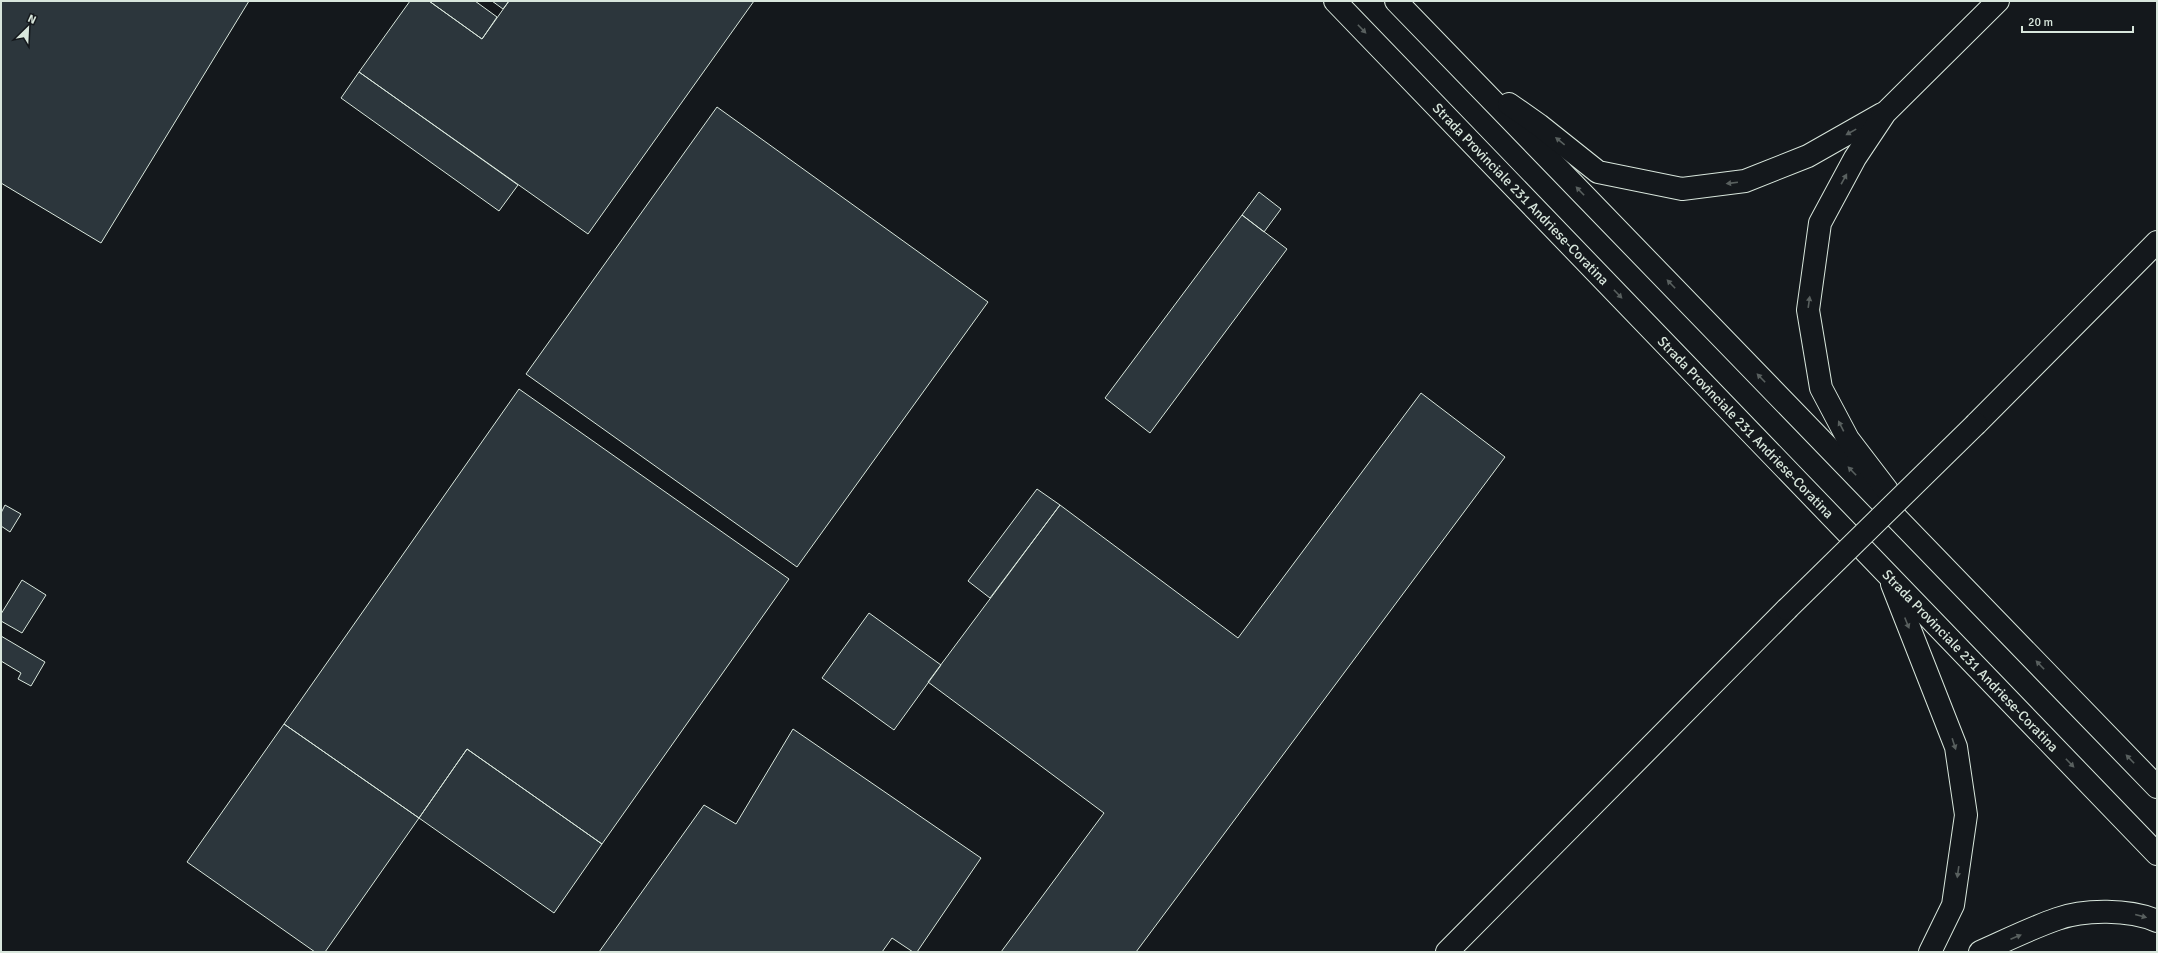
<svg xmlns="http://www.w3.org/2000/svg" width="2158" height="953" font-family="Signika,sans-serif">
<style>
.building{fill:#2c363c;stroke:#d8e6dc}
.lines{fill:none;stroke-linecap:round;stroke-linejoin:round}
.secondary-casing{stroke:#d8e6dc;stroke-width:24}
.primary-casing{stroke:#d8e6dc;stroke-width:24}
.secondary{stroke:#14181c;stroke-width:22}
.primary{stroke:#14181c;stroke-width:22}
.secondary-bridge-casing{stroke:#d8e6dc;stroke-width:24;stroke-linecap:butt}
.secondary-bridge{stroke:#14181c;stroke-width:22}
.oneway{fill:#59605f}
.labels{text-anchor:middle;dominant-baseline:central;stroke-width:3;stroke-linejoin:round;paint-order:stroke}
.street-label{font-size:14px;fill:#d8e6dc;stroke:#14181c}
</style>
<rect width="100%" height="100%" fill="#14181c"/>
<path class="building" d="M1,1H249L101,243L1,183Z
M410,1H429L482,39L509,1H754L588,234L359,72Z
M429,1H475L497,17L482,39Z
M492,1H509L503,9Z
M359,72L518,185L499,211L341,98Z
M717,107L988,302L797,567L526,374Z
M1259,192L1281,209L1264,232L1242,215Z
M1242,215L1287,249L1150,433L1105,398Z
M519,389L789,579L602,844L467,749L419,818L284,724Z
M1421,393L1505,457L1136,952H1001L1104,813L928,682L1060,505L1238,638Z
M1037,489L1060,505L990,598L968,581Z
M5,505L21,514L10,532L1,526V513Z
M22,580L46,595L22,633L1,621V614Z
M869,613L941,665L894,730L822,678Z
M1,636L45,662L31,686L18,679L21,673L1,661Z
M284,724L419,818L325,952H315L187,862Z
M793,729L981,858L917,952H913L892,938L882,952H599L704,805L736,824Z
M467,749L602,844L554,913L419,818Z"/>
<g class="lines">
<defs>
<path id="secondary" d="M1976,424L2157,242
M1447,952L1787,609"/>
<g id="primary">
<path id="s1" d="M1335,1L2157,854"/>
<path d="M1396,1L2157,787"/>
<path d="M1509,104L1539,125L1598,172L1682,189L1745,181L1808,156L1882,114"/>
<path d="M1887,490L1848,439L1821,388L1808,310L1820,223L1855,158L1885,113L1998,1"/>
<path d="M1892,584L1956,747L1966,815L1953,905L1930,952"/>
<path d="M1980,952C2005,941 2031,928 2057,919C2084,909 2130,909 2157,921"/>
</g>
</defs>
<use href="#secondary" class="secondary-casing"/>
<use href="#primary" class="primary-casing"/>
<use href="#secondary" class="secondary"/>
<use href="#primary" class="primary"/>
<defs>
<path id="secondary-bridge" d="M1787,609L1976,424"/>
</defs>
<use href="#secondary-bridge" class="secondary-bridge-casing"/>
<use href="#secondary-bridge" class="secondary-bridge"/>
</g>
<defs><path id="oneway-solid" d="M-6-.8H1V-3.2L6.5 0L1 3.2V.8H-6Z"/></defs>
<g class="oneway">
<use href="#oneway-solid" transform="translate(1362 29) rotate(46)"/>
<use href="#oneway-solid" transform="translate(1851 132) rotate(151)"/>
<use href="#oneway-solid" transform="translate(1560 141) rotate(-141)"/>
<use href="#oneway-solid" transform="translate(1844 179) rotate(-61)"/>
<use href="#oneway-solid" transform="translate(1732 183) rotate(173)"/>
<use href="#oneway-solid" transform="translate(1580 191) rotate(-134)"/>
<use href="#oneway-solid" transform="translate(1671 284) rotate(-134)"/>
<use href="#oneway-solid" transform="translate(1618 294) rotate(46)"/>
<use href="#oneway-solid" transform="translate(1809 302) rotate(-82)"/>
<use href="#oneway-solid" transform="translate(1761 378) rotate(-134)"/>
<use href="#oneway-solid" transform="translate(1841 426) rotate(-117)"/>
<use href="#oneway-solid" transform="translate(1852 471) rotate(-134)"/>
<use href="#oneway-solid" transform="translate(1907 623) rotate(68)"/>
<use href="#oneway-solid" transform="translate(2040 665) rotate(-134)"/>
<use href="#oneway-solid" transform="translate(1954 744) rotate(72)"/>
<use href="#oneway-solid" transform="translate(2130 759) rotate(-134)"/>
<use href="#oneway-solid" transform="translate(2070 763) rotate(46)"/>
<use href="#oneway-solid" transform="translate(1958 872) rotate(98)"/>
<use href="#oneway-solid" transform="translate(2141 916) rotate(15)"/>
<use href="#oneway-solid" transform="translate(2016 937) rotate(-23)"/>
</g>
<g class="labels">
<g class="street-label">
<text stroke="none"><textPath href="#s1" startOffset="268">Strada Provinciale 231 Andriese-Coratina</textPath></text>
<text stroke="none"><textPath href="#s1" startOffset="592">Strada Provinciale 231 Andriese-Coratina</textPath></text>
<text stroke="none"><textPath href="#s1" startOffset="916">Strada Provinciale 231 Andriese-Coratina</textPath></text>
</g>
</g>
<rect width="2158" height="953" fill="none" stroke="#d8e6dc" stroke-width="4"/>
<g transform="translate(28 28) rotate(24)" stroke="#14181c" stroke-width="3" paint-order="stroke">
<path d="M0-3L7 15L0 10L-7 15Z" fill="#d8e6dc"/>
<text y="-6" font-size="11" font-weight="bold" text-anchor="middle" fill="#d8e6dc">N</text>
</g>
<path d="M2022 26v6h111v-6" fill="none" stroke="#d8e6dc" stroke-width="2"/>
<text x="2028" y="26" font-size="12" fill="#d8e6dc" stroke="#14181c" stroke-width="3" paint-order="stroke">20 m</text>
</svg>
